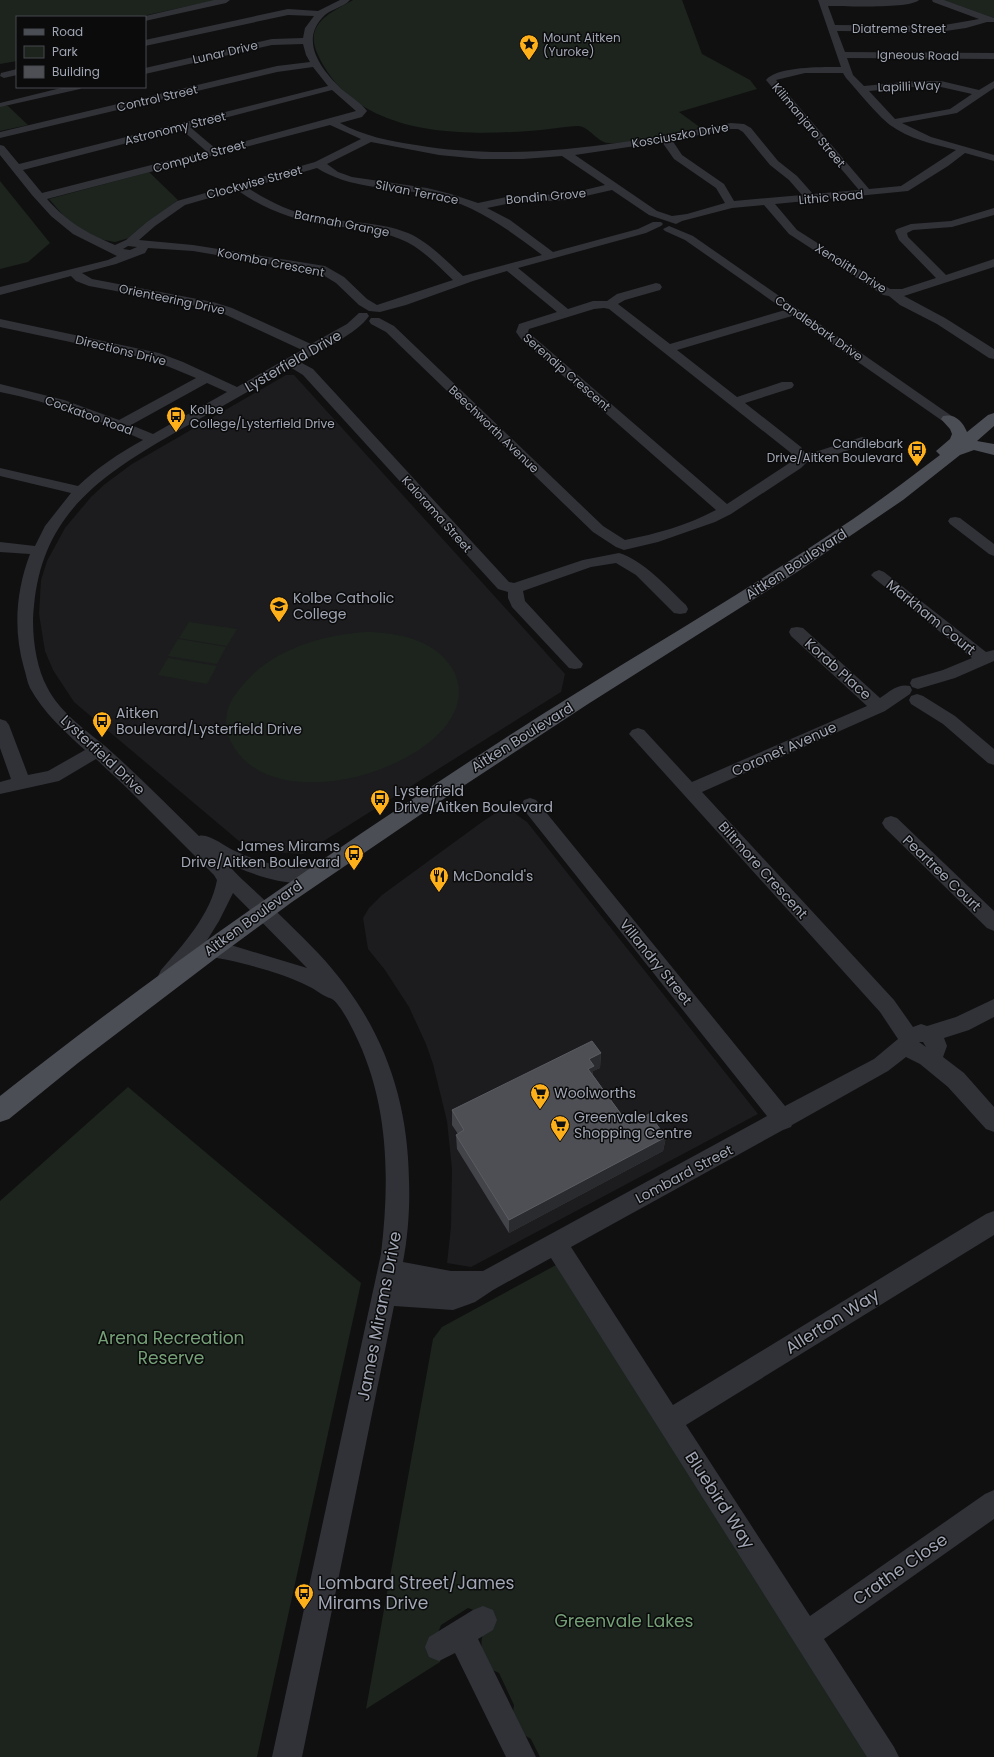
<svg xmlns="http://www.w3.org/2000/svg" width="994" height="1757" font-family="Poppins,sans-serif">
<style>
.built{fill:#1c1c1e}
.green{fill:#1c241d}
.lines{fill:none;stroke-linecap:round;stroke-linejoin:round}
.minor{fill:#313237;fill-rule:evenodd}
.major{fill:#4c4e56;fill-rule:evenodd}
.wall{fill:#434449}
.shaded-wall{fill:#2a2b2e}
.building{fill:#4d4f54;stroke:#5a5c63}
.labels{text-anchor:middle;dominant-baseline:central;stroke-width:3;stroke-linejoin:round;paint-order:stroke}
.far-street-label{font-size:12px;fill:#a0a6b3;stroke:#0b0b0c}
.far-poi-label{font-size:12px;fill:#a0a6b3;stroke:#0b0b0c;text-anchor:start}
.street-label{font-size:14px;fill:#a0a6b3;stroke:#0b0b0c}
.poi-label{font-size:14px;fill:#a0a6b3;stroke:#0b0b0c;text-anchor:start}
.near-street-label{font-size:17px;fill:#a0a6b3;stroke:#0b0b0c}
.near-park-label{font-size:17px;fill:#75a077;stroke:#0b0b0c}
.near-poi-label{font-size:17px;fill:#a0a6b3;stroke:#0b0b0c;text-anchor:start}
</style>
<rect width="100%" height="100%" fill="#101011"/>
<path class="built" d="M286,375H294L565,674L561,692L303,854L273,852L239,841L74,702L53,670L45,651L39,614L41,580L47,561L65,528L91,497L105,484L132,464Z
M509,804L517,815L527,822L758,1114L471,1267L447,1263L451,1227L452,1169L447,1121L433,1064L426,1044L409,1007L385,970L368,949L363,918L369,908L382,895L482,822Z"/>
<path class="green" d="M0,0H217L138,17H17V61L0,64Z
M353,0H682L702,54L750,80L757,89L679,112L701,128C682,132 663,135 644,139C633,141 619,144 608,143C597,142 588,125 577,126C561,127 545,130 529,131C453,136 355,135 318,55C303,24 330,13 353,0Z
M943,0H994V18Z
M0,104L8,106L28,125L0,131Z
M149,172L178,200L129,238L115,242L99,239L68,221L49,199Z
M0,181L50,243L28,262L0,269Z
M189,622L237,629L227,646L179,638Z
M366,632C397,632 435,640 452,668C501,751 276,834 231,742C222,725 226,705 238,691C267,651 319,635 366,632Z
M178,639L226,647L217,664L168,656Z
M168,658L217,666L207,684L158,675Z
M128,1087L361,1283L257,1757H0V1201Z
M556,1265L871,1757H540L531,1739L519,1732L512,1719L514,1705L499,1673L488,1668C481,1648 479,1646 485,1626L479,1612L468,1608L441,1625L436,1638L442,1654L440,1662L366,1709L433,1339L442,1327Z"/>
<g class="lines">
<path class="minor" d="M214,0H230L226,3L145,21V17H141Z
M340,0H350C343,8 329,9 322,18C299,43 324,73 344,91C351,97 361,103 367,111L362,117L340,123C363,136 390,141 416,145C521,163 627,143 731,123L744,124L751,128L778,161L797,176L813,194L859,190L766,80C777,66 824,67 841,67L818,0H919C910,9 844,6 828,6L835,25L939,26L979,19L933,2L932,0H944L994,18V22H987L966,28L939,32L837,31L845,52L994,53V59L847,58L853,75L864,86L914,81H941L979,90L994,81V88L957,113L902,123L931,137L994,155V161L965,153L948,166L908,191L775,204L797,230L890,289H902L936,278L899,240L895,231L897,229L911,224L951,221L994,208V215L952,227L913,230L907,233L908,237L946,275L994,259V267L904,296L945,318L994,349V359L989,358L937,324L900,305L889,296L883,295L789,234L764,205L732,208L682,221L676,224L649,215L612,190L568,200L511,203L487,208L510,220L553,252L638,229L653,222H661L663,224L661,226L646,233L518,268L568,309L593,301H607L617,294L656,283L660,284L662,287L660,290L625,300L618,304L670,344L785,310L685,240L665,231L663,229L669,226L693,236L956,419L954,422H944L792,316L677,350L737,397L782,382H792L794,385L792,388L745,403L801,447L805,453L815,452L862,437L867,438L869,441L867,444L822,459L808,461L801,468L731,514L715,522L658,542L624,550L616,547L593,532L386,332L371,324L369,321L371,318H379L394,326L603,526L625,540C656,534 688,525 716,510L521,339L516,332L519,324L557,312L507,271L473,281L406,305L380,312L369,311L359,305L336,283L318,272L193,251L148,248L145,253L116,264L82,273L92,279L213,302L232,308L311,344L347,324L359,313H367L369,316C357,334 319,351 300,362L313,369L509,582L514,583L583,560L619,553C643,560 668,588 686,605L688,609L686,613L680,614L674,613L636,575L616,563L591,567L523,591L525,601L583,664L581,668L575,669L569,668L512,607L508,598V592L498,589L303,375L290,367C255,388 219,408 183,428C107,472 43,509 34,606C31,629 35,665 47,687C59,711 84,729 105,746C137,774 168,806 199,836C209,833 225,847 235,851C250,858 267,864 284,866C295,868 307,867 318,871L320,876L318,881C293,889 250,874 227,863C236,875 249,885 259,895C279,914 299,933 318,953C379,1018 408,1092 409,1181C410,1207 408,1236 403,1262L451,1271H483L767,1116L524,810L521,805L524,800L530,798L536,800L785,1106L874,1059L898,1039L880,1012L629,734L632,730L638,728L644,730L692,782L867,706L791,636L789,632L791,628L797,627L803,628L880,698C889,692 898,683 910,686L912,690L910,694L885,711L702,792L894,1000L913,1027L921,1024L927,1026L956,1017L994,999V1017L969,1030L944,1038L947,1046L943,1057L964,1073L994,1107V1132L986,1129L948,1087L920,1064L906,1057L888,1071L792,1125L791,1127L783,1130L571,1247L673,1405L986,1214L994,1211V1235L686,1425L810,1616L985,1494L994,1490V1519L824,1639L894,1747L899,1757H867L551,1258L493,1290L475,1302L467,1305L453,1310L394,1306L302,1757H272L381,1254C390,1178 389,1102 354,1032C350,1024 340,1004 332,999C331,998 328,998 327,997C320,994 315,989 308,986C284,974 254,966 228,960C219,958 210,957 201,955L199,951C190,964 179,988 161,982L158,976L161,970C183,945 211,914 217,880L214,875L127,788L96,759L59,781L0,794V782L11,779L0,748V719L6,721L9,725L28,775L48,771L85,750C65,732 43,712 30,688C27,682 26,674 24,668C13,630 16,591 30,554L0,552V542L35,546L45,526L71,493L0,476V468L78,486C97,468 119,453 143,440C97,419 50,402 0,392V384L64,400L119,420L196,378L150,359L0,327V319L159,353L183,362L237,387L302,350L224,314L207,308L89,286L76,281L71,276L0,295V287L108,260L117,256L73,234L51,216L32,195L0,155V145L4,146L19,164L328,86L313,67L277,72L0,138V132L277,66L310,62L306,55L303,44L272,45L145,74V68L272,39L303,38L305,28L314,16L288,15L145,46V40L288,9L318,11ZM805,73H843L846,78C858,91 876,114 890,125C909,139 933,144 956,150L901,186L869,189L776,80ZM914,87H941L972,94L950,109L895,119L869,91ZM332,90L356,111L216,149L190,127ZM330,125L361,139L315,162L177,201L147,222L126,240L115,245C87,233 67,222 47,199ZM181,129L206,151L42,193L23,170ZM731,129H738L743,132L770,165L789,180L802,195L734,201L724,184L682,155L672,140ZM371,142L439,155L481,159H523L562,156L605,185L568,194L511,196L478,203L451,194L427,188L352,177L338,172L327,164ZM662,142L674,159L716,188L725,203L687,214L672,216L657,211L575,155ZM317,168C350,189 389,187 426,194C473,203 505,227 542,255L463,276C446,261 429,242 408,233C378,221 345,223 315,217C290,212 268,201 248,188ZM237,190C264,209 293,220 325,225C350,228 377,229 400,239C421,247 437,265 453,280L377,305L367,299L344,277L325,266L193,245L139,240L155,226L185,205ZM128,246L137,247L130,250L123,249ZM604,308L609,309L791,453L794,460L727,504L528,332L529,329L594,309ZM207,383L227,392L153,434L131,425ZM233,893L307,968L234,946L206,942L219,921ZM919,1042H923L926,1047Z
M17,69V75L4,78L0,76L1,73Z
M65,87H82L80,89L0,107V103Z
M955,517L960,518L994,544V556L989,554L950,524L948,521L950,518Z
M879,570L884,572L986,652L994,650V661L955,678L918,689L912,687L910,683L912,679L943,670L972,658L874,578L871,575L874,572Z
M917,694L923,696L955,716L994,749V765L988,763L943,724L911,704L909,700L911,696Z
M891,816L897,818L994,911V931L987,928L885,828L882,823L885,818Z
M483,1606L493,1610L497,1620L493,1630L478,1639L536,1757H506L455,1653L439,1661L429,1657L425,1647L429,1637L473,1610Z"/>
<path class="major" d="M994,413V426L977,441L994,444V455L974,450L960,455L903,500L800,570L588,704L439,802L292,902L220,955L78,1063L9,1119L0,1122V1096C172,960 353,836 538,717C637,654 740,595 838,529C873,506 907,480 940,455L936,451L950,439L952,434L950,429L941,419L943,416C955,413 963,422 967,432L988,415Z"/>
</g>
<path class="wall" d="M601,1053L600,1068L593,1071V1075L629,1125L666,1137L663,1151L509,1233L457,1149L456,1135L458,1134L452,1125V1110Z"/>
<path class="shaded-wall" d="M601,1053L600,1068L593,1071L592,1081L587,1083L589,1059Z
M666,1137L663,1151L509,1233V1220Z"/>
<path class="building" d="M592,1041L601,1053L589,1059L594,1066L588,1069L629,1125L649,1114L666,1137L509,1220L456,1135L464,1130L452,1110Z"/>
<defs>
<symbol id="sight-pin" viewBox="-11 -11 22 30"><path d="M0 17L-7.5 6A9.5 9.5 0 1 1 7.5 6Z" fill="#feb01b" stroke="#0b0b0c"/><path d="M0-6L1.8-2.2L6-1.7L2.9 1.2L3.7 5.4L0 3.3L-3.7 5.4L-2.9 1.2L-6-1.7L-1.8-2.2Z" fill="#111"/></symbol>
<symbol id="bus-pin" viewBox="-11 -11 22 30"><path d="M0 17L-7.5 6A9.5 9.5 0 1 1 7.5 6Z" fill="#feb01b" stroke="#0b0b0c"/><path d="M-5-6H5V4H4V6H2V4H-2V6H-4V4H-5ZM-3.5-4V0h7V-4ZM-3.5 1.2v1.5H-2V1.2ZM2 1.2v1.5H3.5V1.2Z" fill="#111"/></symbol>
<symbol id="school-pin" viewBox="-11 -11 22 30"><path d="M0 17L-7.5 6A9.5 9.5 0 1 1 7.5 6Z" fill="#feb01b" stroke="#0b0b0c"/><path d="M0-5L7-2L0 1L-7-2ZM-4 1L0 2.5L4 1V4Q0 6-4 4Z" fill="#111"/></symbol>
<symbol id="restaurant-pin" viewBox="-11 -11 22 30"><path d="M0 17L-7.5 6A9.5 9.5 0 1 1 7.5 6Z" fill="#feb01b" stroke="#0b0b0c"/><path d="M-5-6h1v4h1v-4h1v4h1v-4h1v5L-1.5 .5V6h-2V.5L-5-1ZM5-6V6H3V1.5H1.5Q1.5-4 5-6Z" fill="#111"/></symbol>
<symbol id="supermarket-pin" viewBox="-11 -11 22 30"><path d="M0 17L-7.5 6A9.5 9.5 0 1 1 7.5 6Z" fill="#feb01b" stroke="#0b0b0c"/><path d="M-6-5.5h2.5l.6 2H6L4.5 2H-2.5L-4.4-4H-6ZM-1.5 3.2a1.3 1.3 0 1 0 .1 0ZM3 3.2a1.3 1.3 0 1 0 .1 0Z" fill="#111"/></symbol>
</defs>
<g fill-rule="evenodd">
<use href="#sight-pin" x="518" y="33" width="22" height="30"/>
<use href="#bus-pin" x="165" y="405" width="22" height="30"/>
<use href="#bus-pin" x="906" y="439" width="22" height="30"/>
<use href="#school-pin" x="268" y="595" width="22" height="30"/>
<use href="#bus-pin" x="91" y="710" width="22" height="30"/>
<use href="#bus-pin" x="369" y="788" width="22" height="30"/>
<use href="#bus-pin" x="343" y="843" width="22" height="30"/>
<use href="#restaurant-pin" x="428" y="865" width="22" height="30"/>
<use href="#supermarket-pin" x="529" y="1082" width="22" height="30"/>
<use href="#supermarket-pin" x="549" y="1114" width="22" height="30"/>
<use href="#bus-pin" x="293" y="1582" width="22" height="30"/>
</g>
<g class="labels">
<g class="far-street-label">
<text x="899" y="28">Diatreme Street</text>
<text transform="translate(225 52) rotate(-13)">Lunar Drive</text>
<text transform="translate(918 55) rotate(1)">Igneous Road</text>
<text transform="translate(909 86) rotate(-2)">Lapilli Way</text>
<text transform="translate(157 98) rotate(-13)">Control Street</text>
<text transform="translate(809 125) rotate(50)">Kilimanjaro Street</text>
<text transform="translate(175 128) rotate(-14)">Astronomy Street</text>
<text transform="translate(680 135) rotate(-10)">Kosciuszko Drive</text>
<text transform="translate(199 156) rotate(-15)">Compute Street</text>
<text transform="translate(254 182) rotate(-15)">Clockwise Street</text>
<text transform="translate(417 192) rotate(11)">Silvan Terrace</text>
<text transform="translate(546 196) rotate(-5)">Bondin Grove</text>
<text transform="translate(831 197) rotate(-5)">Lithic Road</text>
<text transform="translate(342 223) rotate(11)">Barmah Grange</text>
<text transform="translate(271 262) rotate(11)">Koomba Crescent</text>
<text transform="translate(851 268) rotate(32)">Xenolith Drive</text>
<text transform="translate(172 299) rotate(12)">Orienteering Drive</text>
<text transform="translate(819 328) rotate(35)">Candlebark Drive</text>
<text transform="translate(121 350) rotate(14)">Directions Drive</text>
<text transform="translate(567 372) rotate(41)">Serendip Crescent</text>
<text transform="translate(89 415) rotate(20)">Cockatoo Road</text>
<text transform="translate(494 429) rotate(44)">Beechworth Avenue</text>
<text transform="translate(437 514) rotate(48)">Kalorama Street</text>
</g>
<g class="far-poi-label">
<text x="543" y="37">Mount Aitken<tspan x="543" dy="14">(Yuroke)</tspan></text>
<text x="190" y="409">Kolbe<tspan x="190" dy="14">College/Lysterfield Drive</tspan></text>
<text x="903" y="443" text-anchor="end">Candlebark<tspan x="903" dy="14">Drive/Aitken Boulevard</tspan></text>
</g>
<g class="street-label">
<text transform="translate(293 361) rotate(-30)">Lysterfield Drive</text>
<text transform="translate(796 564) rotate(-33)">Aitken Boulevard</text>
<text transform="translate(931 617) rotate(39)">Markham Court</text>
<text transform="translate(838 669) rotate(42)">Korab Place</text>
<text transform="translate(522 737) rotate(-32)">Aitken Boulevard</text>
<text transform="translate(784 749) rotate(-24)">Coronet Avenue</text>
<text transform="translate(103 755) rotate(43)">Lysterfield Drive</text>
<text transform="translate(763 870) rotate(48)">Biltmore Crescent</text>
<text transform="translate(942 873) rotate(44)">Peartree Court</text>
<text transform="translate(253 918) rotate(-36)">Aitken Boulevard</text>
<text transform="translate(656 962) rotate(51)">Villandry Street</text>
<text transform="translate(684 1174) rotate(-28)">Lombard Street</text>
</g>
<g class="poi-label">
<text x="293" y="598">Kolbe Catholic<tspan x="293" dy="16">College</tspan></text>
<text x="116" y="713">Aitken<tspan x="116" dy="16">Boulevard/Lysterfield Drive</tspan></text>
<text x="394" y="791">Lysterfield<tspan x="394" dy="16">Drive/Aitken Boulevard</tspan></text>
<text x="340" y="846" text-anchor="end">James Mirams<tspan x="340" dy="16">Drive/Aitken Boulevard</tspan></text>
<text x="453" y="876">McDonald's</text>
<text x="554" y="1093">Woolworths</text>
<text x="574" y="1117">Greenvale Lakes<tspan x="574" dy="16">Shopping Centre</tspan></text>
</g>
<g class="near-street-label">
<text transform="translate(379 1316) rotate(-79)">James Mirams Drive</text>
<text transform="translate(832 1321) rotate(-32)">Allerton Way</text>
<text transform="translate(720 1500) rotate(57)">Bluebird Way</text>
<text transform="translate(900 1569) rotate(-35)">Crathe Close</text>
</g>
<g class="near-park-label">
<text x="171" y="1338">Arena Recreation<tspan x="171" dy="20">Reserve</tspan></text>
<text x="624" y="1621">Greenvale Lakes</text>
</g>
<g class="near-poi-label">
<text x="318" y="1583">Lombard Street/James<tspan x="318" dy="20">Mirams Drive</tspan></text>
</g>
</g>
<rect x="16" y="16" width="130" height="72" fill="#0b0b0c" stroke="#47494f"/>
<rect x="24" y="29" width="20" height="6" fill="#4c4e56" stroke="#47494f"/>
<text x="52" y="36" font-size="12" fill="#a0a6b3">Road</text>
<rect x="24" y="46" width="20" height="12" fill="#1c241d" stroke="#47494f"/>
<text x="52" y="56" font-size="12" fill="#a0a6b3">Park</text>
<rect x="24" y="66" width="20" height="12" fill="#4d4f54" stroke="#47494f"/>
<text x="52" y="76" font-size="12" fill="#a0a6b3">Building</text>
</svg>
